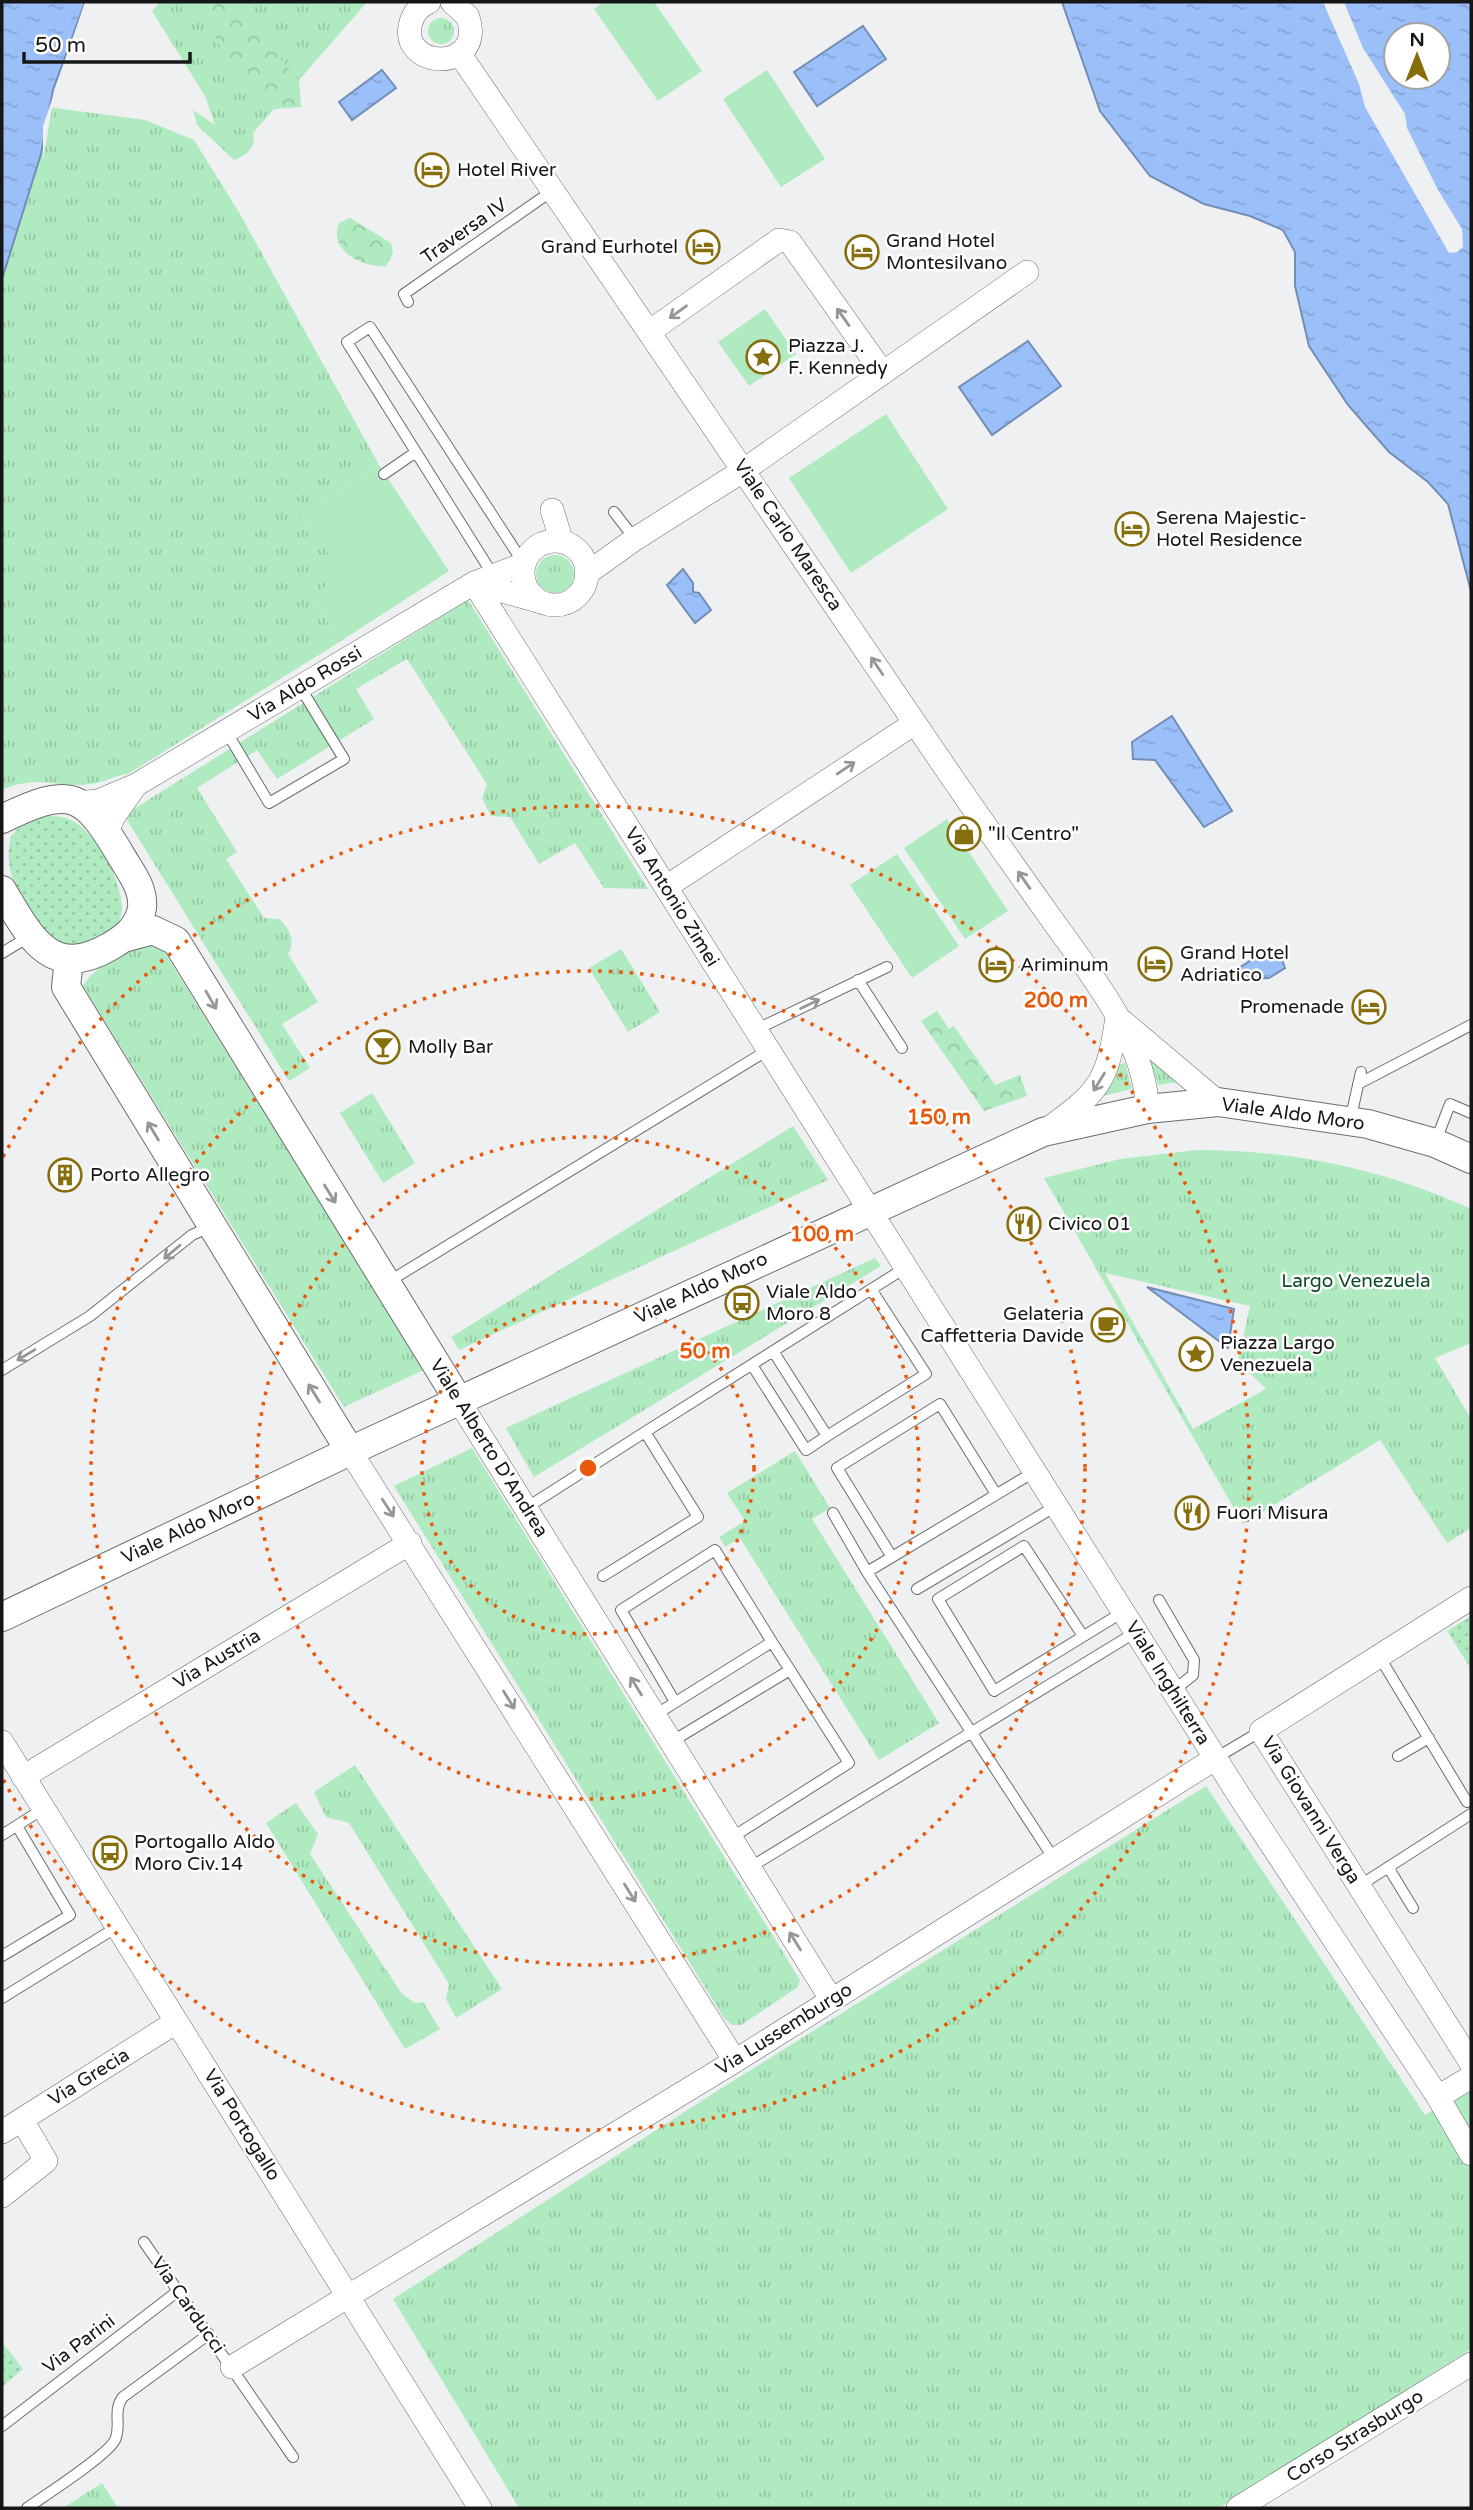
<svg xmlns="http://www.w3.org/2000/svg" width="1473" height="2510" font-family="'Varela Round',sans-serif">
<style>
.grass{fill:url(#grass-tufts);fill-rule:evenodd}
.forest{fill:url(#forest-crowns)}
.garden{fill:url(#garden-dots)}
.pitch{fill:#afeac0}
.water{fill:url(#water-ripples);stroke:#738db5;stroke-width:2;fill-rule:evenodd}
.pier{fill:#eff0f2}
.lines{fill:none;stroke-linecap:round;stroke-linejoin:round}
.service-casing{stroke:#6c6d6e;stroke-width:12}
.minor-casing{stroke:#6c6d6e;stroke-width:24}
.tertiary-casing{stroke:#6c6d6e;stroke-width:30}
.service{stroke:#fff;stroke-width:10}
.minor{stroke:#fff;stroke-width:23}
.tertiary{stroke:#fff;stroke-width:28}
.oneway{stroke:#969697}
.ring{fill:none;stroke:#e8590c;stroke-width:3.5;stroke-dasharray:3.5 7}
.labels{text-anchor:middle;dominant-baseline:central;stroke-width:5;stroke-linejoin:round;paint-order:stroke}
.poi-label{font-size:19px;fill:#161617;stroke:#fff;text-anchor:start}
.street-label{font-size:19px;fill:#161617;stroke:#fff}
.park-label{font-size:19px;fill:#0c4b28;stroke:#fff}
.centre{fill:#e8590c;stroke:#fff;stroke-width:3.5}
.ring-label{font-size:21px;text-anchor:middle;font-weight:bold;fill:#e8590c;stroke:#fff;stroke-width:5;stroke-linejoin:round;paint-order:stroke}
</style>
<defs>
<pattern id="grass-tufts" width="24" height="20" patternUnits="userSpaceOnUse" patternTransform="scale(1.75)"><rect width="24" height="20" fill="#afeac0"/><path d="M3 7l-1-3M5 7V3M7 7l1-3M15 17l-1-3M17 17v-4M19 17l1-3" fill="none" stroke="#96c8a4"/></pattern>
<pattern id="forest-crowns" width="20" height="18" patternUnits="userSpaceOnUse" patternTransform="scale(1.75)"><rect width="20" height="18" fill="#afeac0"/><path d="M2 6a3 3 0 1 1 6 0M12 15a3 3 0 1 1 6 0" fill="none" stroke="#96c8a4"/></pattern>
<pattern id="garden-dots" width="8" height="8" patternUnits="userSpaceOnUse" patternTransform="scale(1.75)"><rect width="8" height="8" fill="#afeac0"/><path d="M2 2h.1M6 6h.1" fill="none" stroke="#96c8a4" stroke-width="1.8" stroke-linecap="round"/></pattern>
<pattern id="water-ripples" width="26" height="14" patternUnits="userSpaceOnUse" patternTransform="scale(1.75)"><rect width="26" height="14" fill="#9bc0f9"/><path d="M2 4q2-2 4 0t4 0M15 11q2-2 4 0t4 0" fill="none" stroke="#85a4d5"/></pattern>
</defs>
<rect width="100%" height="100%" fill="#eff0f2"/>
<path class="grass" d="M160,2H367L253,133C257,147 246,156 234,160L197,125L193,110L215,125L205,96L152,11Z
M428 31a13 13 0 1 1 26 0a13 13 0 1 1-26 0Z
M48,107L145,120L194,140L240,214L379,465L302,515L343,575L312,597L341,641L128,774C116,775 107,781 96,783C62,791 41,772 2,790V279L41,154Z
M536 574a19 19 0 1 1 38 0a19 19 0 1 1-38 0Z
M468,600L648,889L604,888L575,843L539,864L510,817L491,816L482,798L487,784L407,659L356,689L374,719L277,779L257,750L197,788L237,852L226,859L264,918L279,919C290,929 296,941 288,954L318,1002L282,1024L310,1068L289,1081L124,815Z
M158,942L424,1370L344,1407L83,986C96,963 134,948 158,942Z
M621,949L660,1012L628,1032L589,968Z
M1149,1058L1185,1081L1158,1085Z
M1125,1063L1132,1089L1098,1097L1117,1065Z
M372,1093L415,1163L383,1183L340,1113Z
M793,1126L828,1180L459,1350L451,1337Z
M1197,1150C1293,1150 1383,1169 1471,1209V1343L1435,1358L1471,1419V1528L1447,1543L1380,1440L1243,1524L1044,1178L1120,1159ZM1105,1273L1250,1306L1238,1361L1266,1389L1193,1429Z
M875,1258L881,1266L534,1477L506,1428Z
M472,1448L800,1980L798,1987L741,2025H732L724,2018L394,1486Z
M795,1451L830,1508L812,1519L939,1723L879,1760L740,1538L725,1547L719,1537L745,1521L727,1493Z
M355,1765L502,1989L456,2018L446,1999L449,1984L349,1823L326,1817L314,1792Z
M1206,1786L1425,2115L1471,2087V2349L1219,2508H519L393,2299L717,2091Z
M296,1803L318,1834L310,1854L402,1994L415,2003L423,2002L440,2029L405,2049L266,1823Z
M102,2483L118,2508H63Z"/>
<path class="forest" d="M194,2H244L246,19L299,80L301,107L274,109L235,71Z
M350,218L391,243L393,253L386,266C362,268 328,250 339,223Z
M937,1011L949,1029L954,1026L995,1085L1020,1075L1027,1096L984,1111L921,1021Z"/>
<path class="garden" d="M47,816C58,816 69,817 78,824C100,840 133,898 118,924C112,934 97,940 87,946L51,943C29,913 0,877 11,837C19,824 32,818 47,816Z
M1471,1616V1669L1447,1631Z
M2,2342L23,2369L2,2387Z"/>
<path class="pitch" d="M604,2H654L702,71L658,101L594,9Z
M767,70L825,159L781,187L723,99Z
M765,309L796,354L749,386L718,342Z
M886,414L948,509L851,573L789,478Z
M379,465L449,571L341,641L311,595L343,575L302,515Z
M947,819L1008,911L965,939L904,848Z
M897,854L959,946L912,978L850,885Z"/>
<path class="water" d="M2,2H85L53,90L41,154L2,279Z
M1062,2H1471V591L1448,504L1428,482L1389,452L1348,405L1309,346L1295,286V252L1283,230L1250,216L1204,204L1150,176L1100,111ZM1396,35H1438V77H1396Z
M863,26L886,59L817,106L794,72Z
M382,70L396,88L352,120L339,102Z
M1028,341L1061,386L992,435L959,387Z
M683,569L693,583V592L699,593L711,610L695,623L667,585Z
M1172,716L1232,811L1204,827L1155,760L1133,759L1132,742Z
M1256,957L1282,960L1285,968L1269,978L1251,979L1239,968Z
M1147,1287L1234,1309L1228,1348Z"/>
<path class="pier" d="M85,2H88L77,40L52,108L43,160V126Z
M1323,2H1344L1363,48L1405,114L1407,128L1438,190L1462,229L1463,247L1457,252L1449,253L1365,107L1359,84Z"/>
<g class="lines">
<defs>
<path id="service" d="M408,302L404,294L552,191
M384,474L416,452
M614,512L635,539
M493,575L347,342L370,327L524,564
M226,731L269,803L344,759L300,687
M2,953L30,936
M858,980L902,1048
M755,1030L887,967
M1358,1084L1471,1025
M1350,1121L1361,1072
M1435,1143L1450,1104L1471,1113
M388,1282L768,1050
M773,1351L827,1436L926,1374L871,1289
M752,1365L806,1450L827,1436
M2,1370L90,1316L192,1235L203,1230L212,1231
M645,1432L905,1268
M526,1508L645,1432L698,1517L603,1576
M833,1513L867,1572L1054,1859
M892,1557L837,1468L940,1404L996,1494
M867,1572L1034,1472
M917,1589L1056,1506
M1159,1600L1194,1660L1193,1675L1173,1691
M1083,1636L1024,1546L938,1599L994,1691L1123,1612
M772,1642L790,1670
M1379,1656L1467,1802
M655,1715L772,1642L715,1550L621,1610L675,1702
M671,1742L790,1670L849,1763L731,1838
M1398,1756L1429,1738
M1216,1758L1261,1731
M2,1835L43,1809
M1388,1867L1413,1908
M749,1868L1136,1632
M1359,1886L1471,1814
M2,1956L70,1915L17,1826
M2,1998L117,1927
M144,2242L293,2457
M2,2426L178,2291
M27,2508C44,2496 108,2455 115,2440C122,2425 112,2411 123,2397L209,2334"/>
<path id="minor" d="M429,2C420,6 414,12 411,22C397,70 486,74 468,17L452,2
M459,53C623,296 789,537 953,779C984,824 1016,869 1048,914C1086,968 1147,1041 1147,1109
M649,332L779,240L790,242L883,373
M552,510L562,542
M523 573a32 32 0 1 1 64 0a32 32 0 1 1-64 0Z
M586,574L635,539L744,470L1027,272
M474,583L1240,1797L1438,2097L1471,2154
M474,583L541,602
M77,803L98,801L136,785L474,583L524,564
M107,832L114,816L136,785
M666,887L915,723
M1122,1021L1218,1102
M1049,1128C1101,1091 1108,1079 1117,1017
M459,1401L831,1999
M350,1451L735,2061
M1471,1598L1261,1731L1471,2063
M2,1742L480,2508
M23,1777L410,1543
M1438,2097L1471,2077
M2,2132L176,2022
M2,2196L46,2161L22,2120
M232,2367L735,2061L1216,1758
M1238,2508L1471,2364"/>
<path id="tertiary" d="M2,819C73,784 84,793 123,859C132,874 144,889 142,908C139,927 125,938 109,947C50,981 29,935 2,890
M127,937L153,930L176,941L459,1401
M69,960L66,987L350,1451
M2,1617L350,1451L1043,1132L1147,1109L1218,1102L1368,1124L1435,1143L1471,1159"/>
</defs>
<use href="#service" class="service-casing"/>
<use href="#minor" class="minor-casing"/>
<use href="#tertiary" class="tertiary-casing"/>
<use href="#service" class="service"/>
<use href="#minor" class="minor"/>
<use href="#tertiary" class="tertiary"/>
</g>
<defs><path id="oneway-shaft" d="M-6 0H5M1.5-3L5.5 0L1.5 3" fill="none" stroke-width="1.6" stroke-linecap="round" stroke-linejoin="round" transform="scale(1.75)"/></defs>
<g class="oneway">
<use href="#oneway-shaft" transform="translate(678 312) rotate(144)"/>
<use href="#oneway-shaft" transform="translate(843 317) rotate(-125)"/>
<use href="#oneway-shaft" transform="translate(877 666) rotate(-124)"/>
<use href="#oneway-shaft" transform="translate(846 768) rotate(-34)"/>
<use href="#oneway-shaft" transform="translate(1024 880) rotate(-125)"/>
<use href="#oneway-shaft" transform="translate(211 1000) rotate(60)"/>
<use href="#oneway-shaft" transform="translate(810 1004) rotate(-26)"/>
<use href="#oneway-shaft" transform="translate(1099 1082) rotate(122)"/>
<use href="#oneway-shaft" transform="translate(153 1131) rotate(-121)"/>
<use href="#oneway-shaft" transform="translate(330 1194) rotate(58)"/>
<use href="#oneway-shaft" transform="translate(172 1252) rotate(140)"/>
<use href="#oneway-shaft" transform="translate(26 1355) rotate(149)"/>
<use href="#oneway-shaft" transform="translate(314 1393) rotate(-122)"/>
<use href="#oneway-shaft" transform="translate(388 1508) rotate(57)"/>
<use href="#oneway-shaft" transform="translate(636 1686) rotate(-122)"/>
<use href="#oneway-shaft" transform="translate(509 1700) rotate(58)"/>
<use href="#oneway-shaft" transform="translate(630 1893) rotate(58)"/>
<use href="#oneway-shaft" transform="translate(795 1941) rotate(-122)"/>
</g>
<g class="ring">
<circle cx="588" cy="1468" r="166"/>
<circle cx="588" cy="1468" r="331"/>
<circle cx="588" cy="1468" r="497"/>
<path d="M3 1157A662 662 0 1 1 3 1779"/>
</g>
<defs>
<symbol id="hotel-ring" viewBox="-11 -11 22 22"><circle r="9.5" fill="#fff" stroke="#876e0d" stroke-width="1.5"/><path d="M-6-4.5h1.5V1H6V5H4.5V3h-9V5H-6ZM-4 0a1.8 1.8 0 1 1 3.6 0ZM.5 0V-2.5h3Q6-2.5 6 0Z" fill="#876e0d"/></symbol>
<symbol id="sight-ring" viewBox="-11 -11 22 22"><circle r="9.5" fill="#fff" stroke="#876e0d" stroke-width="1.5"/><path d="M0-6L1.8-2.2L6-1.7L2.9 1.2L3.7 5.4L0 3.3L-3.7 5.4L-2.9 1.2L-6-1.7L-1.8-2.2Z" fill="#876e0d"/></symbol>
<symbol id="shop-ring" viewBox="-11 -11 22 22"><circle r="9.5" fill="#fff" stroke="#876e0d" stroke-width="1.5"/><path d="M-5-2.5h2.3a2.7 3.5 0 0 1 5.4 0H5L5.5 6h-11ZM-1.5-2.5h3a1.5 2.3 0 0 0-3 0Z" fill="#876e0d"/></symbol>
<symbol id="bar-ring" viewBox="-11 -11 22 22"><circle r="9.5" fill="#fff" stroke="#876e0d" stroke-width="1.5"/><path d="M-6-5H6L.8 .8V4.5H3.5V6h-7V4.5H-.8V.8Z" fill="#876e0d"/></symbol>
<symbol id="building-ring" viewBox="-11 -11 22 22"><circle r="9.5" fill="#fff" stroke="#876e0d" stroke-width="1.5"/><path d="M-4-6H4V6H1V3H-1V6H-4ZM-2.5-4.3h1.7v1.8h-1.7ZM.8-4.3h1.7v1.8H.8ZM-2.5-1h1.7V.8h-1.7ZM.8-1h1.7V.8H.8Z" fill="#876e0d"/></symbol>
<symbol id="restaurant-ring" viewBox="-11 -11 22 22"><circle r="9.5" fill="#fff" stroke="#876e0d" stroke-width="1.5"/><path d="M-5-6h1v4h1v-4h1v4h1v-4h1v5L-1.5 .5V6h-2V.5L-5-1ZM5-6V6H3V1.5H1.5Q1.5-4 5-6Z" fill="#876e0d"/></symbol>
<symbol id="bus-ring" viewBox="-11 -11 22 22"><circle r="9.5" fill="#fff" stroke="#876e0d" stroke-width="1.5"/><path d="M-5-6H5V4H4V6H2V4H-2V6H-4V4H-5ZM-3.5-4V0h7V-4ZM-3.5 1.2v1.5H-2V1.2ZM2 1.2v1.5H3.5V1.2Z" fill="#876e0d"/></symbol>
<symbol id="cafe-ring" viewBox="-11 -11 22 22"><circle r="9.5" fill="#fff" stroke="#876e0d" stroke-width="1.5"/><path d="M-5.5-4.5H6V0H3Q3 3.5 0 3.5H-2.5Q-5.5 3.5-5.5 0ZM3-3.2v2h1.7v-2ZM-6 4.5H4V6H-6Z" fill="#876e0d"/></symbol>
</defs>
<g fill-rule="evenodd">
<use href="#hotel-ring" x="413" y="151" width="38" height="38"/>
<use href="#hotel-ring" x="684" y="228" width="38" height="38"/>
<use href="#hotel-ring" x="843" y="233" width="38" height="38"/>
<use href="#sight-ring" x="744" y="338" width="38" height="38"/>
<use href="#hotel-ring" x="1113" y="510" width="38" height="38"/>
<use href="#shop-ring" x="945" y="815" width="38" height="38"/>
<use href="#hotel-ring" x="1136" y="945" width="38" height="38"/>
<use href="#hotel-ring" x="977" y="946" width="38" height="38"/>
<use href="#hotel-ring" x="1350" y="988" width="38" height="38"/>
<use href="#bar-ring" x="364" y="1028" width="38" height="38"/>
<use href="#building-ring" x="46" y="1156" width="38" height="38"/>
<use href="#restaurant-ring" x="1005" y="1205" width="38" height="38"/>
<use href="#bus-ring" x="723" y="1284" width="38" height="38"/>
<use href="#cafe-ring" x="1089" y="1306" width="38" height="38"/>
<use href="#sight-ring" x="1177" y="1335" width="38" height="38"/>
<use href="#restaurant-ring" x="1173" y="1494" width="38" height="38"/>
<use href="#bus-ring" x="91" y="1834" width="38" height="38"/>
</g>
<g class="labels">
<g class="poi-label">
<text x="457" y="170">Hotel River</text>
<text x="886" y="241">Grand Hotel<tspan x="886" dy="22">Montesilvano</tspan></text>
<text x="678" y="247" text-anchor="end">Grand Eurhotel</text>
<text x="788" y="346">Piazza J.<tspan x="788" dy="22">F. Kennedy</tspan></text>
<text x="1156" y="518">Serena Majestic-<tspan x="1156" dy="22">Hotel Residence</tspan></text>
<text x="988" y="834">"Il Centro"</text>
<text x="1180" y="953">Grand Hotel<tspan x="1180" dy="22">Adriatico</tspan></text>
<text x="1020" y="965">Ariminum</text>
<text x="1344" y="1007" text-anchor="end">Promenade</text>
<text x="408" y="1047">Molly Bar</text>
<text x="90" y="1175">Porto Allegro</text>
<text x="1048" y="1224">Civico 01</text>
<text x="766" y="1292">Viale Aldo<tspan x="766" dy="22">Moro 8</tspan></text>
<text x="1084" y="1314" text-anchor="end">Gelateria<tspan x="1084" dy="22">Caffetteria Davide</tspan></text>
<text x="1220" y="1343">Piazza Largo<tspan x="1220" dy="22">Venezuela</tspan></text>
<text x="1216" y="1513">Fuori Misura</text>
<text x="134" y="1842">Portogallo Aldo<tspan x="134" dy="22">Moro Civ.14</tspan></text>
</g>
<g class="street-label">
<text transform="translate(464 231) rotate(-35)">Traversa IV</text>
<text transform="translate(788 535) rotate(56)">Viale Carlo Maresca</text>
<text transform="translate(305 684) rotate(-31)">Via Aldo Rossi</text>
<text transform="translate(672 897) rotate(58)">Via Antonio Zimei</text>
<text transform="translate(1293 1114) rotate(8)">Viale Aldo Moro</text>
<text transform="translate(701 1288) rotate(-25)">Viale Aldo Moro</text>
<text transform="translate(489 1448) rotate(58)">Viale Alberto D'Andrea</text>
<text transform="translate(188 1528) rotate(-25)">Viale Aldo Moro</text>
<text transform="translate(217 1659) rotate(-31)">Via Austria</text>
<text transform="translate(1168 1683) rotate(58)">Viale Inghilterra</text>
<text transform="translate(1311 1810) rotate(58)">Via Giovanni Verga</text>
<text transform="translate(784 2029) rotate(-32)">Via Lussemburgo</text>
<text transform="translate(89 2077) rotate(-32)">Via Grecia</text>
<text transform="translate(242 2125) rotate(58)">Via Portogallo</text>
<text transform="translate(188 2305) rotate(55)">Via Carducci</text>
<text transform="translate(79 2344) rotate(-37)">Via Parini</text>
<text transform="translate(1355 2436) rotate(-32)">Corso Strasburgo</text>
</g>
<g class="park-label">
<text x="1356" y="1281">Largo Venezuela</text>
</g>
</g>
<circle cx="588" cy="1468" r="10" class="centre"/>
<g class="ring-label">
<text x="1056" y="1007">200 m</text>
<text x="939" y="1124">150 m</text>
<text x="822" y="1241">100 m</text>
<text x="705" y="1358">50 m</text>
</g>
<rect width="1473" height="2510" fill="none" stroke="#161617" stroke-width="7"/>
<g transform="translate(1417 56)"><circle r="33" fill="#ffffff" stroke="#a2a2a2" stroke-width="2"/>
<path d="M0-5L12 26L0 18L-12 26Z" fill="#876e0d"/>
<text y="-10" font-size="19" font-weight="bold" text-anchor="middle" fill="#161617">N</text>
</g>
<path d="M24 52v10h166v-10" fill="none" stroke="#161617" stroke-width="3.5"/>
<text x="35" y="52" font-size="21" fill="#161617" stroke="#ffffff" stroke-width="5" paint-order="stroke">50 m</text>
</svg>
